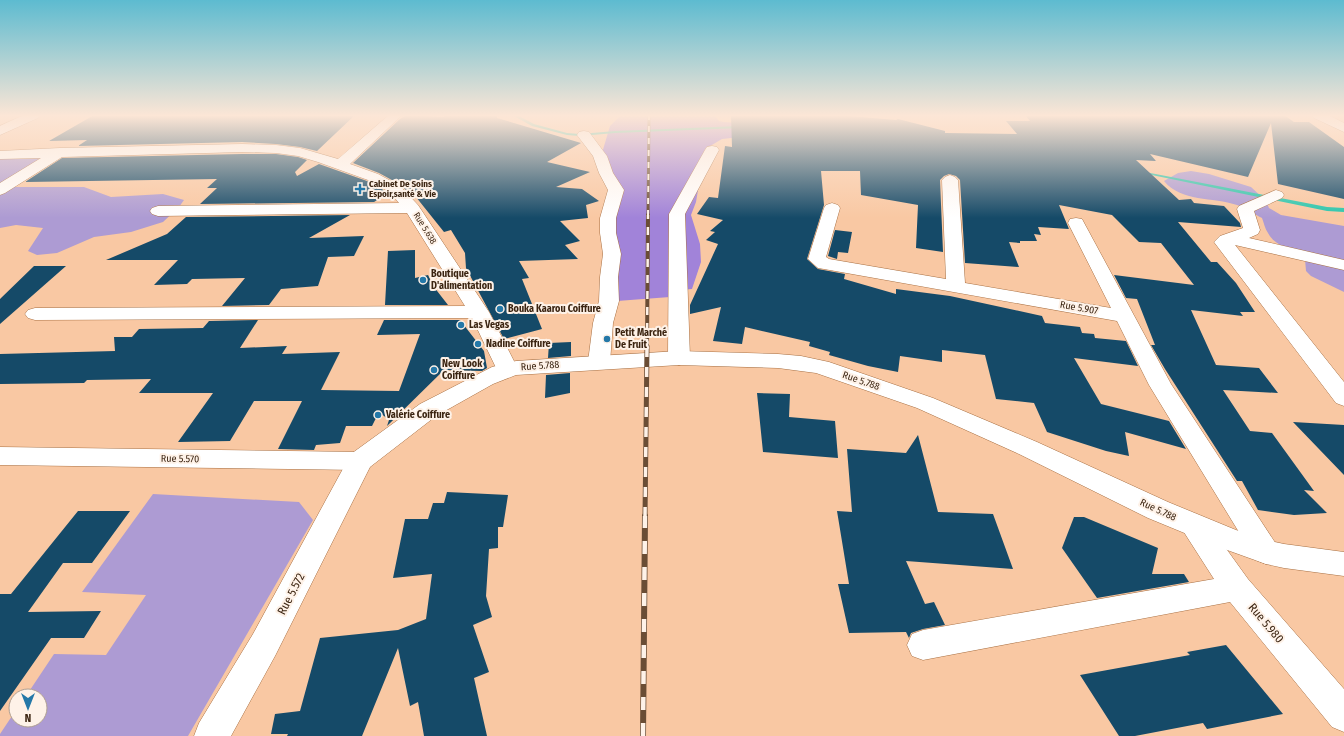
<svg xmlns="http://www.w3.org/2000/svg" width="1344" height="736" font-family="'Fira Sans Condensed',sans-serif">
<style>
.green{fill:#ad9bd3}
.forest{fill:#a183d9}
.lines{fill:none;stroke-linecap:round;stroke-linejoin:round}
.stream{fill:#2cc6ad;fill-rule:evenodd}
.building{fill:#154a68}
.street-casing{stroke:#a87043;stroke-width:1}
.secondary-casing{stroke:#a87043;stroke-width:1}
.street{fill:#fff;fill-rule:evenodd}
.secondary{fill:#fff;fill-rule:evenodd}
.rail-far3-casing{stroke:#6a4d35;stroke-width:3}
.rail-far2-casing{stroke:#6a4d35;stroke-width:4}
.rail-far1-casing{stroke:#6a4d35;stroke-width:5}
.rail-casing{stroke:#6a4d35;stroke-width:6}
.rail-far3{stroke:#fef2e8;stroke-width:2;stroke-dasharray:6;stroke-linecap:butt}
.rail-far2{stroke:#fef2e8;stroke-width:2.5;stroke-dasharray:8;stroke-linecap:butt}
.rail-far1{stroke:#fef2e8;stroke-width:3.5;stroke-dasharray:10;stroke-linecap:butt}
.rail{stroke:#fef2e8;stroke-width:4.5;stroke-dasharray:13;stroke-linecap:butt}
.poi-dot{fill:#2478a8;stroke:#fef2e8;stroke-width:1.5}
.labels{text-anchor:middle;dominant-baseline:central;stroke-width:4;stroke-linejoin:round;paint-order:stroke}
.far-poi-label{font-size:9px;font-weight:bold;fill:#3b2411;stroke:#fef2e8;text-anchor:start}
.far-street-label{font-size:9px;fill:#3b2411;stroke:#fef2e8}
.poi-label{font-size:10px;font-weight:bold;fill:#3b2411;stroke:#fef2e8;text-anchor:start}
.street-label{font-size:10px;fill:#3b2411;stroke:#fef2e8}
.near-street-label{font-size:12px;fill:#3b2411;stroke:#fef2e8}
</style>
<rect width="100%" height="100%" fill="#f9c8a3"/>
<path class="green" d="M47,158L10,187H84L111,197L163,194L184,200L179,207L163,222L131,232L94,237L57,253L37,255L28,251L43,228L16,225L0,228V159Z
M1191,171L1209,174L1251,187L1266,201L1269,208L1281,215L1344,226V292L1311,276L1306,271L1305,259C1294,249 1275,247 1268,233C1265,229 1264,223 1262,218C1254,214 1246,208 1237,205C1213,197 1181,202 1164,181L1178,173Z
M153,494L299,502L313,520L188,736H0V734L16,710V720H40V696H26L54,654L106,655L146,595L82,592Z"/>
<path class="forest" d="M621,115H706L715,116L719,121L724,122L769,125L759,135L722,139L705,149L696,202L691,215L700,244L701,262L692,289L670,291V297L617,301L612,225L617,181L602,153L610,126Z"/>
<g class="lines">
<path class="stream" d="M512,115H517L534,124L567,133L580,134L615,131L740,126L742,127L740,128L615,133L580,136L567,135L532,126Z
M1140,171L1327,207L1344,208V212L1327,211L1142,173H1140Z"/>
</g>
<path class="building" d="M94,115H355L317,151L300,147L276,144L242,142L78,146L87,140L49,141Z
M407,115L443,117L446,115H497V118L581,143L547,162L590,172L556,187L582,189L599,201L586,205L588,218L560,221L580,241L565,245L578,259L519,261L529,278L522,279L542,329L504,339L466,268L465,253L451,230L444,232L416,197L412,196L401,185L379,173L353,163L400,119Z
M731,115H849V116L896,120L898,119L945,131V133L1017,134L1006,121H1030L1025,115H1284L1294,122H1309L1344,147V199L1278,184L1271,123L1248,177L1150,154L1156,161L1136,160L1179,200L1191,199L1194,203L1224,206L1240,223L1241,227L1178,222L1211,262H1217L1236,283L1255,312H1240L1243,316L1191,310L1216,365L1259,368L1278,393L1223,390L1250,431L1272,433L1314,491L1304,490L1327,513L1294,515L1258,510L1242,481H1237L1165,369L1151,345H1155L1137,299L1126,298L1114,275L1194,285L1161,243L1139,242L1112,215L1059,205L1069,229L1038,227L1041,235L1034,234L1037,241H1020V243L1009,242L1019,267L965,263L960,180L956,176L949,174L944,176L940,180L943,252L916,248L918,205L861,195L860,171H821L824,205L807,259L818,269L845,274L844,279L896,294V289L950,296L1042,316L1045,323L1080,327L1082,333L1094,334L1095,338L1126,341L1138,366L1074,358L1101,404L1169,421L1186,449L1125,432L1129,456L1106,451L1047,432L1034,403L996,399L985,355L942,350V362L900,356L898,372L868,366L829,355L830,352L809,346L810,342L745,327L742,344L713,341L721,307L690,314V305L718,244L706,240L715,232L710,231L723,220L697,214L709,197L718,198L725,146L732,147Z
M242,154H276L298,157L307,160L295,172L297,176L319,164L367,181L389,193L374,202L200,204L217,188H207L217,179L25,182L62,158Z
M350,215L309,238L364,236L354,256L328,257L318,286L281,289L269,305L222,306L245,278L192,279L187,284L154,285L178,260H106L167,234L186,217Z
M835,230L852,232L848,253L838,252L837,259L828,256Z
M415,250V278L428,275L434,287L448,305H385L388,251Z
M34,266H66L0,324V299Z
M258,320L240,348L287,346L282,354L340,352L321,390L399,391L420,334L377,335L384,320H460L484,351L487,368L482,371L444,370L387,426L389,420L379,412L372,426H346L340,443L316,445L314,450L278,449L302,401H254L230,441L178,442L213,393H139L151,379L87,380L84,383L0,384V354L115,351L114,337H132L139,329L203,328L209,321Z
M571,342V356L548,358L549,343Z
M570,373V393L545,398L546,375Z
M757,393L790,394L789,417L835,421L838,458L763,452Z
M1293,422L1344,425V475Z
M918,435L938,512L993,514L1013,569L906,561L925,604L934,602L945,625L923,629L911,633L909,638L906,632L849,633L838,584H849L837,511L852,512L847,449L906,453Z
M447,492L508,495L503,527H498V548L489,549L486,596L492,617L473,625L489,672L474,678L487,736H424L418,702L410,706L398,648L362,736H287L288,734H271L275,714L300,711L320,638L398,630L426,619L432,574L393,578L405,519H428L433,503H444Z
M78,511H130L92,563H63L28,612L101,611L84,638H51L0,711V594H11Z
M1074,517H1084L1158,548L1152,574H1184L1189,582L1097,598L1062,548Z
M1226,645L1283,714L1207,729L1203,723L1135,736H1119L1080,675L1190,655L1187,652Z"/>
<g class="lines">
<defs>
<path id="street" d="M24,115H40L38,118L0,135V126Z
M389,115H402L350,164L378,174L400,186L418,205L489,312L518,369L515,374L507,376L499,374L472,318L35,320L28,318L25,314L28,310L35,308L465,306L407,213L158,216L152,214L150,211L152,208L158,206L399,203L390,192L368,180L318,162L298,156L276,153L242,152L62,157L5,193L0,195V183L41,158L0,159V151L60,148L242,144L276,145L300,148L338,159Z
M1312,115H1328L1344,123V132L1314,118Z
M584,131L589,132L607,156L613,173L624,190L616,218V233L621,254L618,277L619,301L613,323L610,362L607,367L599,369L591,367L588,362L593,323L599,301L600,277L603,254L600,233V218L608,190L599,173L593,156L577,135L579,132Z
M712,146L717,147L719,150L685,214L690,358L687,363L679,365L671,363L668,358L669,214L705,150L707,147Z
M950,175L955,177L958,180L965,283L1111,308L1068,223L1070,219L1076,218L1082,219L1171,384L1276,544L1280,552L1276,560L1266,564L1256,560L1149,385L1117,321L824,269L818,268L808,259L824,208L826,205L832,203L838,205L840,208L826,257L829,259L946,279L942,180L945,177Z
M1276,190L1282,192L1284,195L1282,198L1254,211L1260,230L1258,234L1249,238L1344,260V270L1235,245L1344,382V406L1336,403L1214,242L1220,236L1243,228L1237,209L1239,206Z
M0,447L360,452L369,454L373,461L369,468L360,470L0,465Z
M1194,515L1204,518L1248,579L1344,689V732L1332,727L1230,602L923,660L912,656L907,645L912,634L923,630L1214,579L1180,526L1184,518Z"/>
<path id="secondary" d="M679,351L778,354L801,356L829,362L933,398L1037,442L1168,502L1236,530L1266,540L1284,544L1344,552V576L1284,568L1266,564L1216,546L1148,518L1019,454L917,408L816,373L778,368L679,365L516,375L493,384L436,416L370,467L275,656L231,736H194L199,723L253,634L351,454L420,404L492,367L516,361Z"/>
</defs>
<use href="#street" class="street-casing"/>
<use href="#secondary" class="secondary-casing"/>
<use href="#street" class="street"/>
<use href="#secondary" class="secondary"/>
<defs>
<path id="rail-far3" d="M648,216L649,115"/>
<path id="rail-far2" d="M647,347L648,215"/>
<path id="rail-far1" d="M645,517L647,346"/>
<path id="rail" d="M643,736L645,516"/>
</defs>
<use href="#rail-far3" class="rail-far3-casing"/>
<use href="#rail-far2" class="rail-far2-casing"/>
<use href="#rail-far1" class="rail-far1-casing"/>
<use href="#rail" class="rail-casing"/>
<use href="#rail-far3" class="rail-far3"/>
<use href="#rail-far2" class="rail-far2"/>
<use href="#rail-far1" class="rail-far1"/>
<use href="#rail" class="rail"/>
</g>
<linearGradient id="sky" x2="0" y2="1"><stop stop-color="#5dbbd0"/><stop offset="0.53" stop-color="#fce6d6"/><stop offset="1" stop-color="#fce6d6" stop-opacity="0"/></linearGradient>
<rect width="1344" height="218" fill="url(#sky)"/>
<g class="poi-dot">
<path d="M358 183h4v4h4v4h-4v4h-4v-4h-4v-4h4z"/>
<circle cx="423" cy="280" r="4"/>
<circle cx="500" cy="309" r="4"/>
<circle cx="461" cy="325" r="4"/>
<circle cx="607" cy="339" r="4"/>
<circle cx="478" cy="344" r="4"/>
<circle cx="434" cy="370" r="4"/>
<circle cx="378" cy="415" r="4"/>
</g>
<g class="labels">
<g class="far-poi-label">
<text x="369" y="184">Cabinet De Soins<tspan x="369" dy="10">Espoir,santé &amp; Vie</tspan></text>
</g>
<g class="far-street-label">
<text transform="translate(425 228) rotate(58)">Rue 5.638</text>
</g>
<g class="poi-label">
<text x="431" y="274">Boutique<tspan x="431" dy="12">D'alimentation</tspan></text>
<text x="508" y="309">Bouka Kaarou Coiffure</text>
<text x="469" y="325">Las Vegas</text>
<text x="615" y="333">Petit Marché<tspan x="615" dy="12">De Fruit</tspan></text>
<text x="486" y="344">Nadine Coiffure</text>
<text x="442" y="364">New Look<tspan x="442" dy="12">Coiffure</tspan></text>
<text x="386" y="415">Valérie Coiffure</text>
</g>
<g class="street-label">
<text transform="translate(1079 308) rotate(10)">Rue 5.907</text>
<text transform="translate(540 366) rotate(-4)">Rue 5.788</text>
<text transform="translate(861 381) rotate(19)">Rue 5.788</text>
<text transform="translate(180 459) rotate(1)">Rue 5.570</text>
<text transform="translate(1158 510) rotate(25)">Rue 5.788</text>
</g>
<g class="near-street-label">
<text transform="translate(291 594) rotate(-63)">Rue 5.572</text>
<text transform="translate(1266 623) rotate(50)">Rue 5.980</text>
</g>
</g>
<g transform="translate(28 708) rotate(180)"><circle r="19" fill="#fef2e8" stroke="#b0a092"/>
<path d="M0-3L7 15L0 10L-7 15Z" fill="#2478a8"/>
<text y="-6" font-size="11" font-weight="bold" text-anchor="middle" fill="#3b2411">N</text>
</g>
</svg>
